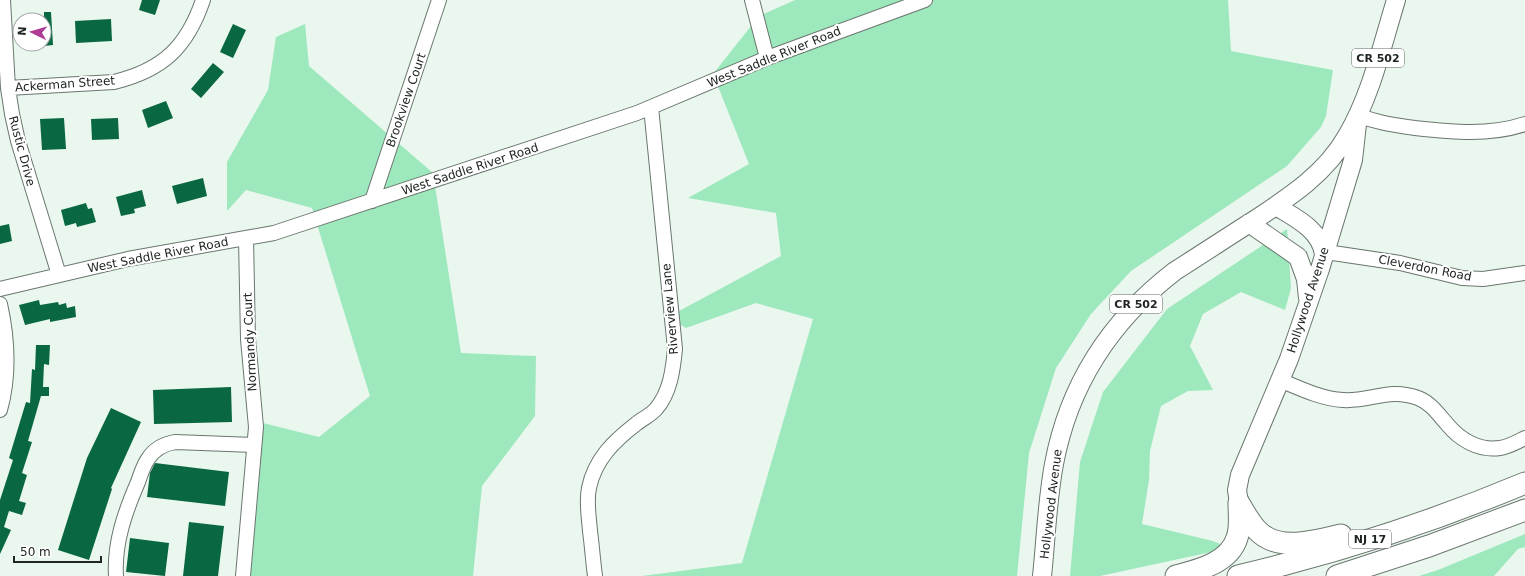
<svg xmlns="http://www.w3.org/2000/svg" width="1525" height="576" font-family="'DejaVu Sans',sans-serif">
<style>
.green{fill:#9ee8bd}
.building{fill:#096841}
.lines{fill:none;stroke-linecap:round;stroke-linejoin:round}
.minor-casing{stroke:#6a766e;stroke-width:16}
.major-casing{stroke:#6a766e;stroke-width:20}
.highway-casing{stroke:#6a766e;stroke-width:23}
.minor{stroke:#fff;stroke-width:14}
.major{stroke:#fff;stroke-width:18}
.highway{stroke:#fff;stroke-width:21}
.labels{text-anchor:middle;dominant-baseline:central;stroke-width:4;stroke-linejoin:round;paint-order:stroke}
.shield{fill:#fff;stroke:#636764;stroke-width:1}
.shield-label{font-size:11px;font-weight:bold;fill:#202622}
.street-label{font-size:12px;fill:#202622;stroke:#fff}
</style>
<rect width="100%" height="100%" fill="#e9f7ee"/>
<path class="green" d="M795,0H1228L1231,51L1333,70L1326,116L1321,127L1287,166L1131,271L1091,314L1056,368L1029,453L1017,576H642L742,563L813,319L756,303L686,328L668,317L781,256L776,213L688,198L749,164L713,74L759,16Z
M305,24L309,66L433,173L461,353L536,356L535,416L482,486L473,576H247L263,423L319,437L370,396L312,208L246,190L227,211V162L268,90L276,37Z
M1287,229L1291,288L1285,310L1241,292L1203,314L1190,346L1213,390L1188,391L1161,406L1150,451L1149,480L1142,524L1213,541L1230,548L1100,576H1070L1080,462L1103,392L1167,309Z
M1525,534V547L1518,549L1494,576H1419L1438,570Z"/>
<path class="building" d="M142,0H160L155,15L139,10Z
M44,12H51L53,45L44,46Z
M111,19L112,41L76,43L75,21Z
M233,24L246,30L233,58L220,52Z
M213,63L224,72L201,98L191,89Z
M166,101L173,118L148,128L142,110Z
M64,118L66,149L42,150L40,119Z
M118,118L119,139L92,140L91,119Z
M203,178L207,196L177,204L172,186Z
M142,190L146,206L134,209L135,213L121,216L116,197Z
M86,203L88,209L92,208L96,222L77,227L76,223L65,226L61,210Z
M9,224L12,241L0,244V226Z
M39,300L40,305L58,302L59,305L66,303L67,308L75,306L76,317L50,322V319L25,325L19,305Z
M36,345H50L49,365L44,364L43,387H49V396H41L28,441L32,442L22,473L27,475L19,501L26,503L22,515L9,511L4,527L11,530L0,554V500L13,460L9,458L26,402L30,403L32,369L35,370Z
M231,387L232,422L154,424L153,390Z
M111,408L141,422L111,488L112,489L89,560L58,550L87,458Z
M155,463L229,472L225,506L147,497L150,473Z
M189,522L224,526L218,576H183Z
M130,538L169,543L165,576L126,572Z"/>
<g class="lines">
<defs>
<path id="minor" d="M3,0L8,88L12,114L18,141L59,275
M752,0L767,58
M8,88L114,82C163,70 187,47 203,0
M1358,115C1377,123 1395,125 1415,128C1452,132 1489,136 1525,124
M372,201L439,0
M1324,254L1333,253L1400,263L1462,278L1483,279L1525,273
M0,289L128,259L274,233L637,113L767,58L925,0
M0,304C8,340 10,374 0,410
M1280,380C1299,388 1322,399 1343,400C1370,402 1389,387 1418,398C1431,403 1438,414 1447,424C1460,440 1479,451 1500,448C1508,447 1517,442 1525,438
M116,576C114,543 125,512 138,482C141,474 143,466 148,459C154,449 164,444 175,442L254,445
M243,576L256,427L248,339L246,238
M595,576C593,561 592,546 590,531C589,517 586,502 589,488C595,459 614,441 636,424C642,419 651,415 656,409C670,393 673,370 675,349L651,107"/>
<path id="major" d="M1276,206C1295,218 1320,229 1324,254
M1249,223L1298,257
M1298,257L1306,279L1308,298
M1239,503L1237,490L1240,475L1289,359L1320,269L1353,160L1357,124
M1042,576C1046,539 1047,501 1054,464C1069,384 1110,321 1175,271C1202,254 1229,236 1256,219C1291,196 1326,173 1347,136C1371,95 1382,46 1396,0"/>
<path id="highway" d="M1239,503C1244,512 1249,521 1256,529C1277,553 1314,541 1341,535
M1176,576C1199,570 1229,563 1237,538C1241,527 1239,514 1239,503
M1238,576C1336,553 1432,522 1525,483
M1337,576L1429,546L1525,510"/>
</defs>
<use href="#minor" class="minor-casing"/>
<use href="#major" class="major-casing"/>
<use href="#highway" class="highway-casing"/>
<use href="#minor" class="minor"/>
<use href="#major" class="major"/>
<use href="#highway" class="highway"/>
</g>
<g class="labels">
<g class="shield">
<rect x="1352" y="49" width="52" height="18" rx="3"/>
<rect x="1110" y="295" width="52" height="18" rx="3"/>
<rect x="1349" y="530" width="42" height="18" rx="3"/>
</g>
<g class="shield-label">
<text x="1378" y="58">CR 502</text>
<text x="1136" y="304">CR 502</text>
<text x="1370" y="539">NJ 17</text>
</g>
<g class="street-label">
<text transform="translate(774 57) rotate(-22)">West Saddle River Road</text>
<text transform="translate(65 84) rotate(-4)">Ackerman Street</text>
<text transform="translate(406 100) rotate(-71)">Brookview Court</text>
<text transform="translate(22 151) rotate(75)">Rustic Drive</text>
<text transform="translate(470 169) rotate(-18)">West Saddle River Road</text>
<text transform="translate(158 255) rotate(-11)">West Saddle River Road</text>
<text transform="translate(1425 268) rotate(11)">Cleverdon Road</text>
<text transform="translate(1308 300) rotate(-72)">Hollywood Avenue</text>
<text transform="translate(670 309) rotate(-95)">Riverview Lane</text>
<text transform="translate(250 342) rotate(-93)">Normandy Court</text>
<text transform="translate(1051 504) rotate(-83)">Hollywood Avenue</text>
</g>
</g>
<g transform="translate(32 32) rotate(275)"><circle r="19" fill="#ffffff" stroke="#a6a8a7"/>
<path d="M0-3L7 15L0 10L-7 15Z" fill="#af3b94"/>
<text y="-6" font-size="11" font-weight="bold" text-anchor="middle" fill="#202622">N</text>
</g>
<path d="M14 556v6h87v-6" fill="none" stroke="#202622" stroke-width="2"/>
<text x="20" y="556" font-size="12" fill="#202622" stroke="#ffffff" stroke-width="3" paint-order="stroke">50 m</text>
</svg>
